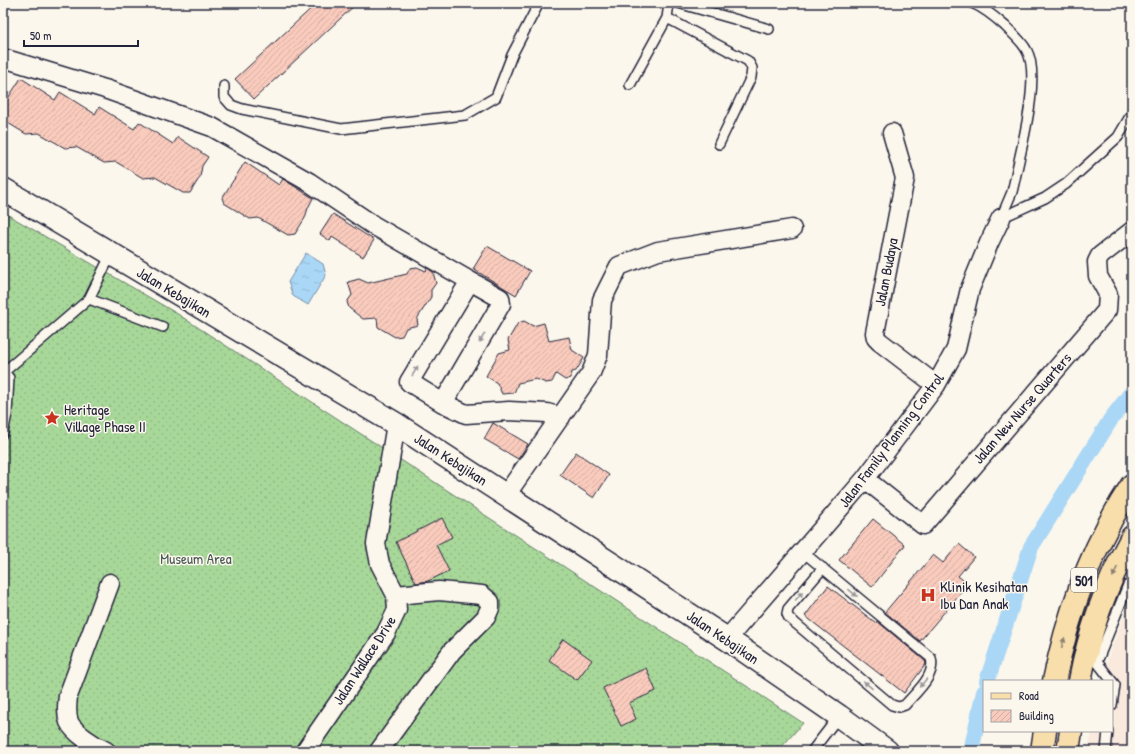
<svg xmlns="http://www.w3.org/2000/svg" width="1135" height="754" font-family="'Patrick Hand',sans-serif">
<style>
.built{fill:#faeade}
.grass{fill:url(#grass-dots);stroke:#657d6a}
.water{fill:url(#water-ripples);stroke:#748fab}
.lines{fill:none;stroke-linecap:round;stroke-linejoin:round}
.canal{stroke:#aad7f6;stroke-width:16}
.building{fill:url(#building-hatch);stroke:#22223b}
.service-casing{stroke:#22223b;stroke-width:12}
.minor-casing{stroke:#22223b;stroke-width:21}
.tertiary-casing{stroke:#22223b;stroke-width:25}
.primary-casing{stroke:#22223b;stroke-width:25}
.service{stroke:#fbf7ec;stroke-width:9}
.minor{stroke:#fbf7ec;stroke-width:18}
.tertiary{stroke:#fbf7ec;stroke-width:22}
.primary{stroke:#f8deab;stroke-width:22}
.oneway{fill:#99979c}
.oneway2{fill:#8d8073}
.labels{text-anchor:middle;dominant-baseline:central;stroke-width:3;stroke-linejoin:round;paint-order:stroke}
.shield{fill:#fbf7ec;stroke:#636270;stroke-width:1}
.shield-label{font-size:14px;font-weight:bold;fill:#22223b}
.street-label{font-size:15px;fill:#22223b;stroke:#fbf7ec}
.poi-label{font-size:15px;fill:#22223b;stroke:#fbf7ec;text-anchor:start}
.park-label{font-size:15px;fill:#4a5957;stroke:#fbf7ec}
</style>
<defs>
<pattern id="grass-dots" width="8" height="8" patternUnits="userSpaceOnUse"><rect width="8" height="8" fill="#a8d899"/><path d="M2 2h.1M6 6h.1" fill="none" stroke="#90b985" stroke-width="1.8" stroke-linecap="round"/></pattern>
<pattern id="water-ripples" width="26" height="14" patternUnits="userSpaceOnUse"><rect width="26" height="14" fill="#aad7f6"/><path d="M2 4q2-2 4 0t4 0M15 11q2-2 4 0t4 0" fill="none" stroke="#92b8d4"/></pattern>
<pattern id="building-hatch" width="6" height="6" patternUnits="userSpaceOnUse"><rect width="6" height="6" fill="#f9cbbd"/><path d="M-1 1l2-2M0 6l6-6M5 7l2-2" fill="none" stroke="#d5aea3"/></pattern>
</defs>
<rect width="100%" height="100%" fill="#fbf7ec"/>
<filter id="ink" filterUnits="userSpaceOnUse"><feTurbulence type="fractalNoise" baseFrequency=".025" numOctaves="2"/><feDisplacementMap in="SourceGraphic" scale="8" xChannelSelector="R" yChannelSelector="G"/><feConvolveMatrix kernelMatrix="1 2 1 2 8 2 1 2 1" color-interpolation-filters="sRGB"/></filter>
<g filter="url(#ink)">
<path class="built" d="M1132,595V751H1088L1092,731H1112V681H1103L1109,654Z"/>
<path class="grass" d="M3,212L176,313L803,723L778,751H3Z"/>
<path class="water" d="M306,253L323,264L326,275L308,305L293,296L288,282Z"/>
<g class="lines">
<path class="canal" d="M987,681L1031,547L1111,419L1132,392
M971,751L984,692"/>
</g>
<path class="building" d="M317,3H357L254,99L235,79Z
M21,78L55,100L60,92L95,114L99,107L134,129L139,122L173,144L178,137L208,157L202,166L200,177L190,193H183L155,177L143,178L116,162L104,163L76,147L65,148L39,133L26,134L3,120V106Z
M245,162L279,185L283,179L313,198L308,208L305,218L295,234L288,235L258,218L250,219L224,203L222,198Z
M333,214L374,240L363,257L332,237L330,241L320,234Z
M487,246L530,271L516,295L473,269Z
M417,267L426,271L427,268L433,272L436,283L431,290V297L417,319L418,325L406,328L402,336L395,337L378,327L377,318L363,319L349,308L347,302L352,295L348,282L359,279L368,283L407,274L410,268Z
M524,321L533,326L544,323L549,341L569,337L572,350L584,358L576,371L572,372L571,378L565,380L556,374L552,382L546,383L536,379L518,383L514,393L502,394L497,383L486,376L499,353L510,350L508,340L518,323Z
M493,423L528,444L518,459L484,439Z
M576,452L609,475L594,498L560,475Z
M442,518L452,537L436,545L449,571L428,581L416,583L396,542Z
M873,519L905,545L872,587L839,560Z
M959,544L974,557L958,576L968,584L920,641L885,612L933,555L943,563Z
M828,586L876,623L877,621L925,661L926,664L904,693L805,616Z
M563,639L592,660L577,680L549,660Z
M646,668L656,691L629,703L636,719L621,726L603,688Z"/>
<g class="lines">
<defs>
<path id="service" d="M678,3L769,29
M972,3C984,8 995,17 1005,26C1012,33 1022,41 1027,51C1041,77 1021,149 1015,179L1012,192L1001,218
M667,18L748,61L752,68L751,77L719,144
M630,85L667,18L669,3
M224,86V97L231,105L242,109L341,129L465,115L496,97L512,55L539,3
M1001,218L1045,198L1066,184L1118,137L1132,113
M89,299L111,254
M3,371L9,378L7,414L3,433
M5,371L89,299L163,327
M803,552L931,658C936,676 916,692 905,705L899,707L892,705L789,618L787,614L788,609L823,568
M1112,686L1115,685L1097,662L1128,585L1132,583
M1112,705L1115,685
M812,751L839,716
M1106,751L1108,731"/>
<path id="minor" d="M3,58L105,89L212,127L309,182L373,225L470,281
M892,133L905,178L875,333L876,338L880,342L936,385
M443,403L501,304L500,298L470,281L409,382L443,403L466,414L509,411L547,413L561,417
M865,479L923,525L1107,310L1108,294L1098,276L1097,262L1100,256L1132,231
M506,495L591,373L598,355L602,300L619,266L658,251L792,229
M727,639L865,479L936,385L956,349L970,289L989,243L1001,218
M106,751C95,746 74,733 69,722C66,714 67,705 68,696L110,583
M305,751L386,633L397,610L396,595L380,564L376,544L396,424
M379,751L452,651L486,617L490,608V602L482,595L439,591L396,595"/>
<path id="tertiary" d="M3,189L396,424L727,639L839,716L887,751"/>
<path id="primary" d="M1054,681C1068,613 1093,544 1132,485
M1080,681C1089,632 1108,581 1132,537
M1042,751L1045,731
M1068,751L1071,731"/>
</defs>
<use href="#service" class="service-casing"/>
<use href="#minor" class="minor-casing"/>
<use href="#tertiary" class="tertiary-casing"/>
<use href="#primary" class="primary-casing"/>
<use href="#service" class="service"/>
<use href="#minor" class="minor"/>
<use href="#tertiary" class="tertiary"/>
<use href="#primary" class="primary"/>
</g>
<defs><path id="oneway-solid" d="M-6-.8H1V-3.2L6.5 0L1 3.2V.8H-6Z"/></defs>
<g class="oneway">
<use href="#oneway-solid" transform="translate(482 338) rotate(121)"/>
<use href="#oneway-solid" transform="translate(415 371) rotate(-60)"/>
<use href="#oneway-solid" transform="translate(853 593) rotate(39)"/>
<use href="#oneway-solid" transform="translate(799 596) rotate(-50)"/>
<use href="#oneway-solid" transform="translate(923 683) rotate(130)"/>
<use href="#oneway-solid" transform="translate(868 685) rotate(-140)"/>
</g>
<g class="oneway2">
<use href="#oneway-solid" transform="translate(1115 572) rotate(114)"/>
<use href="#oneway-solid" transform="translate(1063 643) rotate(-74)"/>
</g>
</g>
<defs>
<symbol id="sight-bare" viewBox="-9 -9 18 18"><path d="M0-6L1.8-2.2L6-1.7L2.9 1.2L3.7 5.4L0 3.3L-3.7 5.4L-2.9 1.2L-6-1.7L-1.8-2.2Z" fill="#c8321e" stroke="#fbf7ec" stroke-width="2.5" paint-order="stroke"/></symbol>
<symbol id="hospital-bare" viewBox="-9 -9 18 18"><path d="M-5-5h3v3.5h4V-5h3V5h-3V1.5h-4V5h-3Z" fill="#c8321e" stroke="#fbf7ec" stroke-width="2.5" paint-order="stroke"/></symbol>
</defs>
<g fill-rule="evenodd">
<use href="#sight-bare" x="41" y="407" width="22" height="22"/>
<use href="#hospital-bare" x="917" y="584" width="22" height="22"/>
</g>
<g class="labels">
<rect class="shield" x="1071" y="568" width="26" height="24" rx="3"/>
<g class="shield-label">
<text x="1084" y="580">501</text>
</g>
<g class="street-label">
<text transform="translate(886 272) rotate(-79)">Jalan Budaya</text>
<text transform="translate(174 292) rotate(31)">Jalan Kebajikan</text>
<text transform="translate(1022 408) rotate(-49)">Jalan New Nurse Quarters</text>
<text transform="translate(891 440) rotate(-53)">Jalan Family Planning Control</text>
<text transform="translate(451 459) rotate(33)">Jalan Kebajikan</text>
<text transform="translate(723 637) rotate(34)">Jalan Kebajikan</text>
<text transform="translate(364 660) rotate(-57)">Jalan Wallace Drive</text>
</g>
<g class="poi-label">
<text x="64" y="409">Heritage<tspan x="64" dy="17">Village Phase II</tspan></text>
<text x="940" y="586">Klinik Kesihatan<tspan x="940" dy="17">Ibu Dan Anak</tspan></text>
</g>
<g class="park-label">
<text x="196" y="558">Museum Area</text>
</g>
</g>
<rect width="1135" height="754" fill="none" stroke="#fbf7ec" stroke-width="16"/>
<rect x="8" y="8" width="1119" height="738" fill="none" stroke="#22223b" stroke-width="1.5" filter="url(#ink)"/>
<rect x="983" y="680" width="130" height="52" fill="#fbf7ec" stroke="#a4a2a5"/>
<rect x="991" y="693" width="20" height="6" fill="#f8deab" stroke="#a4a2a5"/>
<text x="1019" y="700" font-size="12" fill="#22223b">Road</text>
<rect x="991" y="710" width="20" height="12" fill="url(#building-hatch)" stroke="#a4a2a5"/>
<text x="1019" y="720" font-size="12" fill="#22223b">Building</text>
<path d="M24 40v6h114v-6" fill="none" stroke="#22223b" stroke-width="2"/>
<text x="30" y="40" font-size="12" fill="#22223b" stroke="#fbf7ec" stroke-width="3" paint-order="stroke">50 m</text>
</svg>
